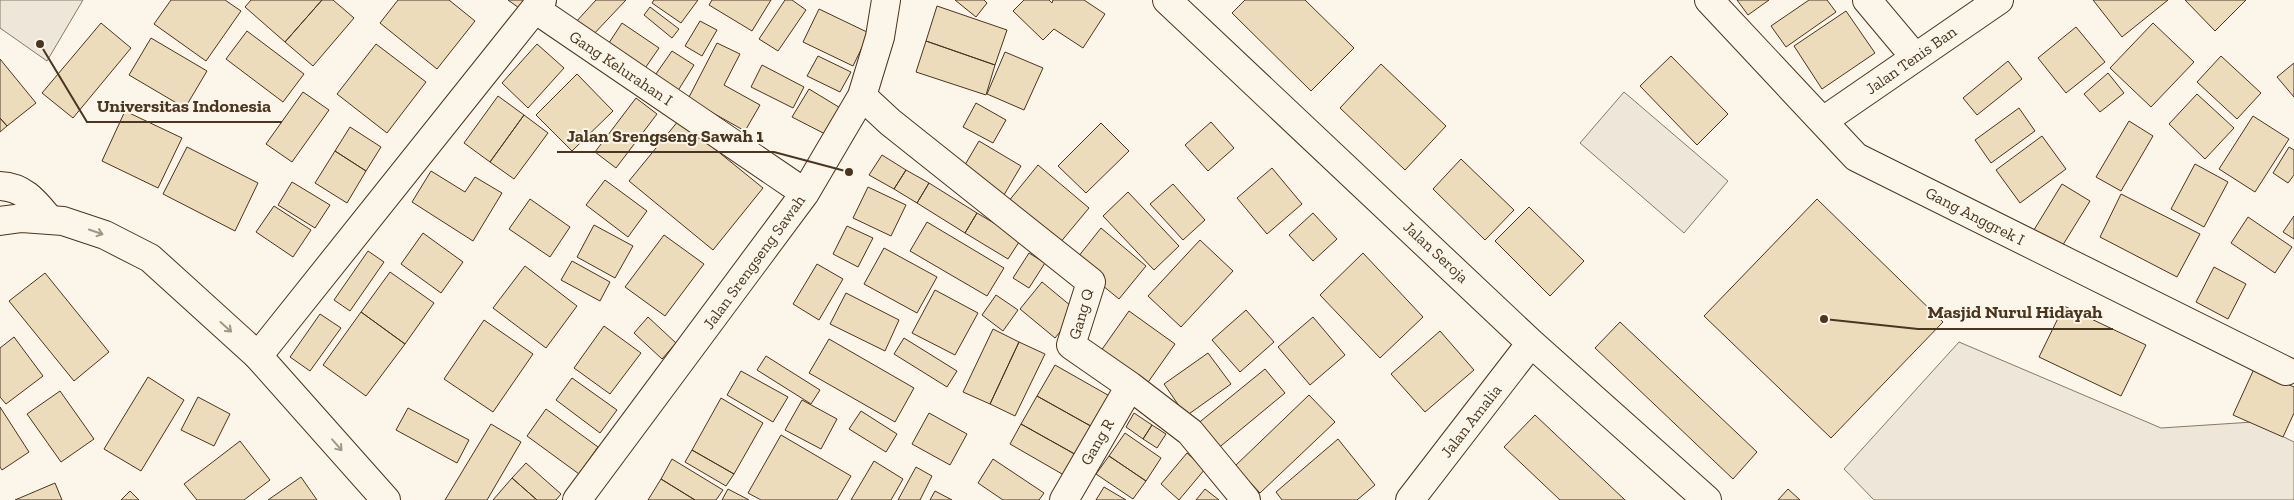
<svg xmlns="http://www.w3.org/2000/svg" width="2294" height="500" font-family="'Zilla Slab',serif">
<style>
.green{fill:#ede6d9;stroke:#887966}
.building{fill:#ecdcbc;stroke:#4a3520}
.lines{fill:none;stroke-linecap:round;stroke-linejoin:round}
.minor-casing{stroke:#4a3520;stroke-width:30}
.major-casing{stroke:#4a3520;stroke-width:30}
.minor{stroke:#fbf6e9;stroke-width:28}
.major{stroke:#fbf6e9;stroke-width:28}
.oneway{stroke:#a29684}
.labels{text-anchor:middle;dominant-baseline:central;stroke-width:4;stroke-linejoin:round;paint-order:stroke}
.street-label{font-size:16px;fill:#4a3520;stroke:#fbf6e9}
.leader{fill:none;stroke:#4a3520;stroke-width:2}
.callout-dot{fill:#4a3520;stroke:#fbf6e9;stroke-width:2}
.callout-label{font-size:18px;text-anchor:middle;font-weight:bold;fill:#4a3520;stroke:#fbf6e9;stroke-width:4;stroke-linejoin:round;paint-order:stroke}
</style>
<rect width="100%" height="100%" fill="#fbf6e9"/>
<path class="green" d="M0,0H83L47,61L0,28Z
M1624,92L1728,181L1684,233L1580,143Z
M1959,342L2161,428L2253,422L2294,442V500H1874L1844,469Z"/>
<path class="building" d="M171,0H225L241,11L206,61L154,24Z
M251,0H322L285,42L245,7Z
M322,0H333L354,18L313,66L285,42Z
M398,0H449L475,21L437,69L380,23Z
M508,0H525L519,8Z
M596,0H626L591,37L575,23Z
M654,0H698L681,23L652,3Z
M712,0H771L752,31L709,5Z
M785,0H792L806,10L778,51L759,39Z
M955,0H984L987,3L976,17Z
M1024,0H1049L1052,3L1053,0H1084L1105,14L1083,48L1054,29L1043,40L1013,11Z
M1245,0H1305L1354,48L1311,91L1232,13Z
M1737,0H1769L1748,15Z
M1809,0H1827L1836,12L1786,47L1771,26Z
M2093,0H2168L2122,37Z
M2185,0H2246L2215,31Z
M937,6L1007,30L995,65L926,41Z
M650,7L679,29L672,38L644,15Z
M819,9L869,33L853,66L803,42Z
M1846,11L1875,53L1822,89L1794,46Z
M700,21L717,30L702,56L685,46Z
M101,23L131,48L73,118L42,93Z
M622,23L659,48L639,77L603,52Z
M2153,23L2194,62L2151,107L2110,68Z
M2076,27L2105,62L2066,93L2038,58Z
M247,31L304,74L283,102L226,59Z
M151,38L207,71L185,108L129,75Z
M926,41L995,65L986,95L916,72Z
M717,43L740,54L724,85L760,105L745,131L688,99Z
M376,44L426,82L387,133L337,94Z
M537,44L564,68L528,108L502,83Z
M672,51L694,65L674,97L651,81Z
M1005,52L1043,68L1024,110L987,94Z
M818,56L851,72L840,92L807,76Z
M1671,56L1728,114L1697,145L1640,86Z
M2221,56L2261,93L2237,119L2197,82Z
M0,59L36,103L7,126L0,118Z
M2008,61L2022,79L1977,115L1963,98Z
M2294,63V97L2277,77Z
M1381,64L1446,126L1405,170L1340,108Z
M762,65L804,87L793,108L751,87Z
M2108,73L2124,93L2100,112L2084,94Z
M577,74L613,111L572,151L536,115Z
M809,89L842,109L827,135L792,117Z
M303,92L329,110L292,162L266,144Z
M2197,94L2234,128L2205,159L2169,124Z
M498,96L524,115L490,162L464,143Z
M636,98L657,114L616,168L595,152Z
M976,103L1006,120L993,143L963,127Z
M2019,108L2035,131L1991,163L1975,140Z
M125,111L182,138L158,188L102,161Z
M524,115L548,133L514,179L490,162Z
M2253,116L2289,139L2255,192L2219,169Z
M0,118L7,126L0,132Z
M679,120L763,188L713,250L629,181Z
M2129,121L2153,136L2121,191L2096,177Z
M1211,122L1234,148L1208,171L1185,145Z
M1101,123L1129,151L1086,193L1058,166Z
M350,127L381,147L366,171L335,151Z
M2042,136L2066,169L2020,203L1996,170Z
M979,141L1021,166L1001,200L959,175Z
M187,147L258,183L235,231L163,194Z
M2289,147L2294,150V175L2288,183L2273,173Z
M335,151L366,171L347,203L315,183Z
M882,155L906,170L894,189L869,175Z
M1461,159L1514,210L1485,240L1433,189Z
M2195,164L2228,182L2204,227L2171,209Z
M1038,165L1089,208L1059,244L1008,202Z
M1272,168L1302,204L1267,234L1237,198Z
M906,170L929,183L917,203L894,189Z
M431,171L465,192L475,177L502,193L473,241L412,202Z
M605,180L647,211L628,237L586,205Z
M292,182L330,205L315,228L278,205Z
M929,183L977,213L965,233L917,203Z
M1173,184L1205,220L1183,240L1150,204Z
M2062,184L2090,201L2056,256L2029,238Z
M868,187L906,205L891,236L853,218Z
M1128,192L1179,246L1154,270L1103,216Z
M2121,194L2200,234L2177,277L2100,237Z
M530,199L570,227L550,257L509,229Z
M1817,199L1943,322L1831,438L1704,316Z
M274,206L311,230L293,257L256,232Z
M1529,207L1584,261L1550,296L1495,241Z
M977,213L1021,239L1008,259L965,233Z
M1313,213L1337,239L1313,261L1289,235Z
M2294,216V239L2283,232Z
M2248,217L2292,247L2275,273L2231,243Z
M927,222L1004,268L987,296L910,251Z
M594,225L633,246L615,278L577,257Z
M847,226L873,238L858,267L833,254Z
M1101,228L1146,266L1119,299L1074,262Z
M423,233L463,262L441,293L401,264Z
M664,235L704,264L665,316L625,287Z
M1200,240L1233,271L1181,327L1148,296Z
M884,248L937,277L917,313L864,284Z
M368,251L384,262L350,311L334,300Z
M1029,253L1045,263L1029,288L1013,278Z
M1363,253L1423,317L1380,358L1320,295Z
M572,261L610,282L600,301L561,280Z
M817,264L843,279L819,320L793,304Z
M525,266L577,306L546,348L493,308Z
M2214,267L2246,284L2228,319L2196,302Z
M390,272L434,303L405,344L361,312Z
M45,273L109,352L74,381L9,301Z
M1042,282L1077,311L1055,338L1020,309Z
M935,290L978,313L955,355L912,333Z
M846,293L899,320L885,351L830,324Z
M996,295L1018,310L1003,331L982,315Z
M2064,306L2146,345L2121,396L2039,357Z
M1246,310L1274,342L1240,372L1212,340Z
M1129,311L1175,344L1144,388L1098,355Z
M361,312L405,344L366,396L323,365Z
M320,314L341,328L310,371L290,357Z
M648,317L676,343L662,359L634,333Z
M1313,317L1345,355L1310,385L1278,347Z
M484,320L533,354L493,412L444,379Z
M1620,322L1757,452L1733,479L1595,348Z
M604,326L641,353L610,394L574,368Z
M993,329L1019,342L990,404L963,392Z
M1440,331L1474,370L1425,412L1391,374Z
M14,337L43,376L6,404L0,397V348Z
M904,338L957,371L947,387L894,354Z
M829,339L914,388L895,422L809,373Z
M1019,342L1045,354L1015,416L990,404Z
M1208,353L1231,384L1186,416L1164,384Z
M766,356L820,390L811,404L757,370Z
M1055,365L1113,398L1096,429L1037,396Z
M1265,369L1285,393L1216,450L1196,425Z
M2254,369L2294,387V413L2283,437L2233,415Z
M741,371L788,397L773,422L727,395Z
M148,377L184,400L141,471L104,449Z
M572,378L617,410L600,433L556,400Z
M60,391L94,439L61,462L27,414Z
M1309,395L1335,422L1260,493L1235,466Z
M1037,396L1096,429L1080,457L1021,424Z
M198,397L230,414L214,446L181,430Z
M721,398L763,423L734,474L692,450Z
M802,400L837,419L821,449L785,430Z
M0,407L29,452L2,470L0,467Z
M408,408L469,440L457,463L396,430Z
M546,409L598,447L579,474L527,436Z
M861,411L897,434L886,452L849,429Z
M929,413L967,434L950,465L912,444Z
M1134,413L1152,425L1143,439L1126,427Z
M1535,415L1625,500H1560L1504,447Z
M491,424L521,442L487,500H445Z
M1021,424L1080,457L1069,478L1010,444Z
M1152,425L1166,434L1157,448L1143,439Z
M1125,433L1161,458L1146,481L1109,456Z
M781,435L851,476L837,500H761L748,493Z
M1338,439L1375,485L1357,500H1282L1276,492Z
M240,441L270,480L244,500H197L184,484Z
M692,450L734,474L726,486L685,462Z
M1187,453L1205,469L1179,500L1161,484Z
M1109,456L1146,481L1133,499L1096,474Z
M672,459L723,490L716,500H695L661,479Z
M993,459L1044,493L1039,500H1003L978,483Z
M874,461L903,479L891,500H851Z
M526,463L561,494L556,500H537L512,478Z
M916,467L932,476L920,500H898Z
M301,477L317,500H268Z
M512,478L537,500H493Z
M661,479L695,500H648Z
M55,483L62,500H15Z
M1104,487L1126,500H1096Z
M728,489L749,500H722Z
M1205,489L1219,500H1196Z
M1788,489L1800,500H1778Z
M130,491L139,500H121Z
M935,491L952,500H930Z"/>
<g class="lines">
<defs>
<path id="minor" d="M1167,0L1531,343L1707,500
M1709,0L1856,157L2286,371
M1867,0L1914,56
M535,9L805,193
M862,96L890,122L1091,282L1071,345L1130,386L1190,432L1246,500
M1823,121L1999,0
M0,186C24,187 35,202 49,219
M258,356L542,0
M577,500L805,193L862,96L880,37L886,0
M1064,500L1130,386
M1410,500L1531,343"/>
<path id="major" d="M0,221L22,218L63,221L105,235L150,258L258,356L386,500"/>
</defs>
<use href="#minor" class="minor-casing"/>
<use href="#major" class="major-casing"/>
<use href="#minor" class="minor"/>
<use href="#major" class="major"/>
</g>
<defs><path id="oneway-shaft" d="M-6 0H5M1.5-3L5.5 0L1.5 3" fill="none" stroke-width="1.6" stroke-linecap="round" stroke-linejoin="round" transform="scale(1.25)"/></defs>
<g class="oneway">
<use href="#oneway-shaft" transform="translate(96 232) rotate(19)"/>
<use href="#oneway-shaft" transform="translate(226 327) rotate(42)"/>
<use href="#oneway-shaft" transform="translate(337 445) rotate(49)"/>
</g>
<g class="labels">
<g class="street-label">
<text transform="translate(1911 60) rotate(-35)">Jalan Tenis Ban</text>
<text transform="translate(621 68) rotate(34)">Gang Kelurahan I</text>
<text transform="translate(1975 216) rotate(27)">Gang Anggrek I</text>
<text transform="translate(1436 252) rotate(43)">Jalan Seroja</text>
<text transform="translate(754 262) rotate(-54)">Jalan Srengseng Sawah</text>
<text transform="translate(1081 314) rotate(-74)">Gang Q</text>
<text transform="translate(1471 421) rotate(-52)">Jalan Amalia</text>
<text transform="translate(1097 442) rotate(-60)">Gang R</text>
</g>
</g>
<path class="leader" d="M40 44L87 122H282M849 172L774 152H557M1824 319L1918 329H2113"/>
<g class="callout-dot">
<circle cx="40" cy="44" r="5"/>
<circle cx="849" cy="172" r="5"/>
<circle cx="1824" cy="319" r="5"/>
</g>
<g class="callout-label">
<text x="184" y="112">Universitas Indonesia</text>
<text x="665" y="142">Jalan Srengseng Sawah 1</text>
<text x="2015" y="318">Masjid Nurul Hidayah</text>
</g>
</svg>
